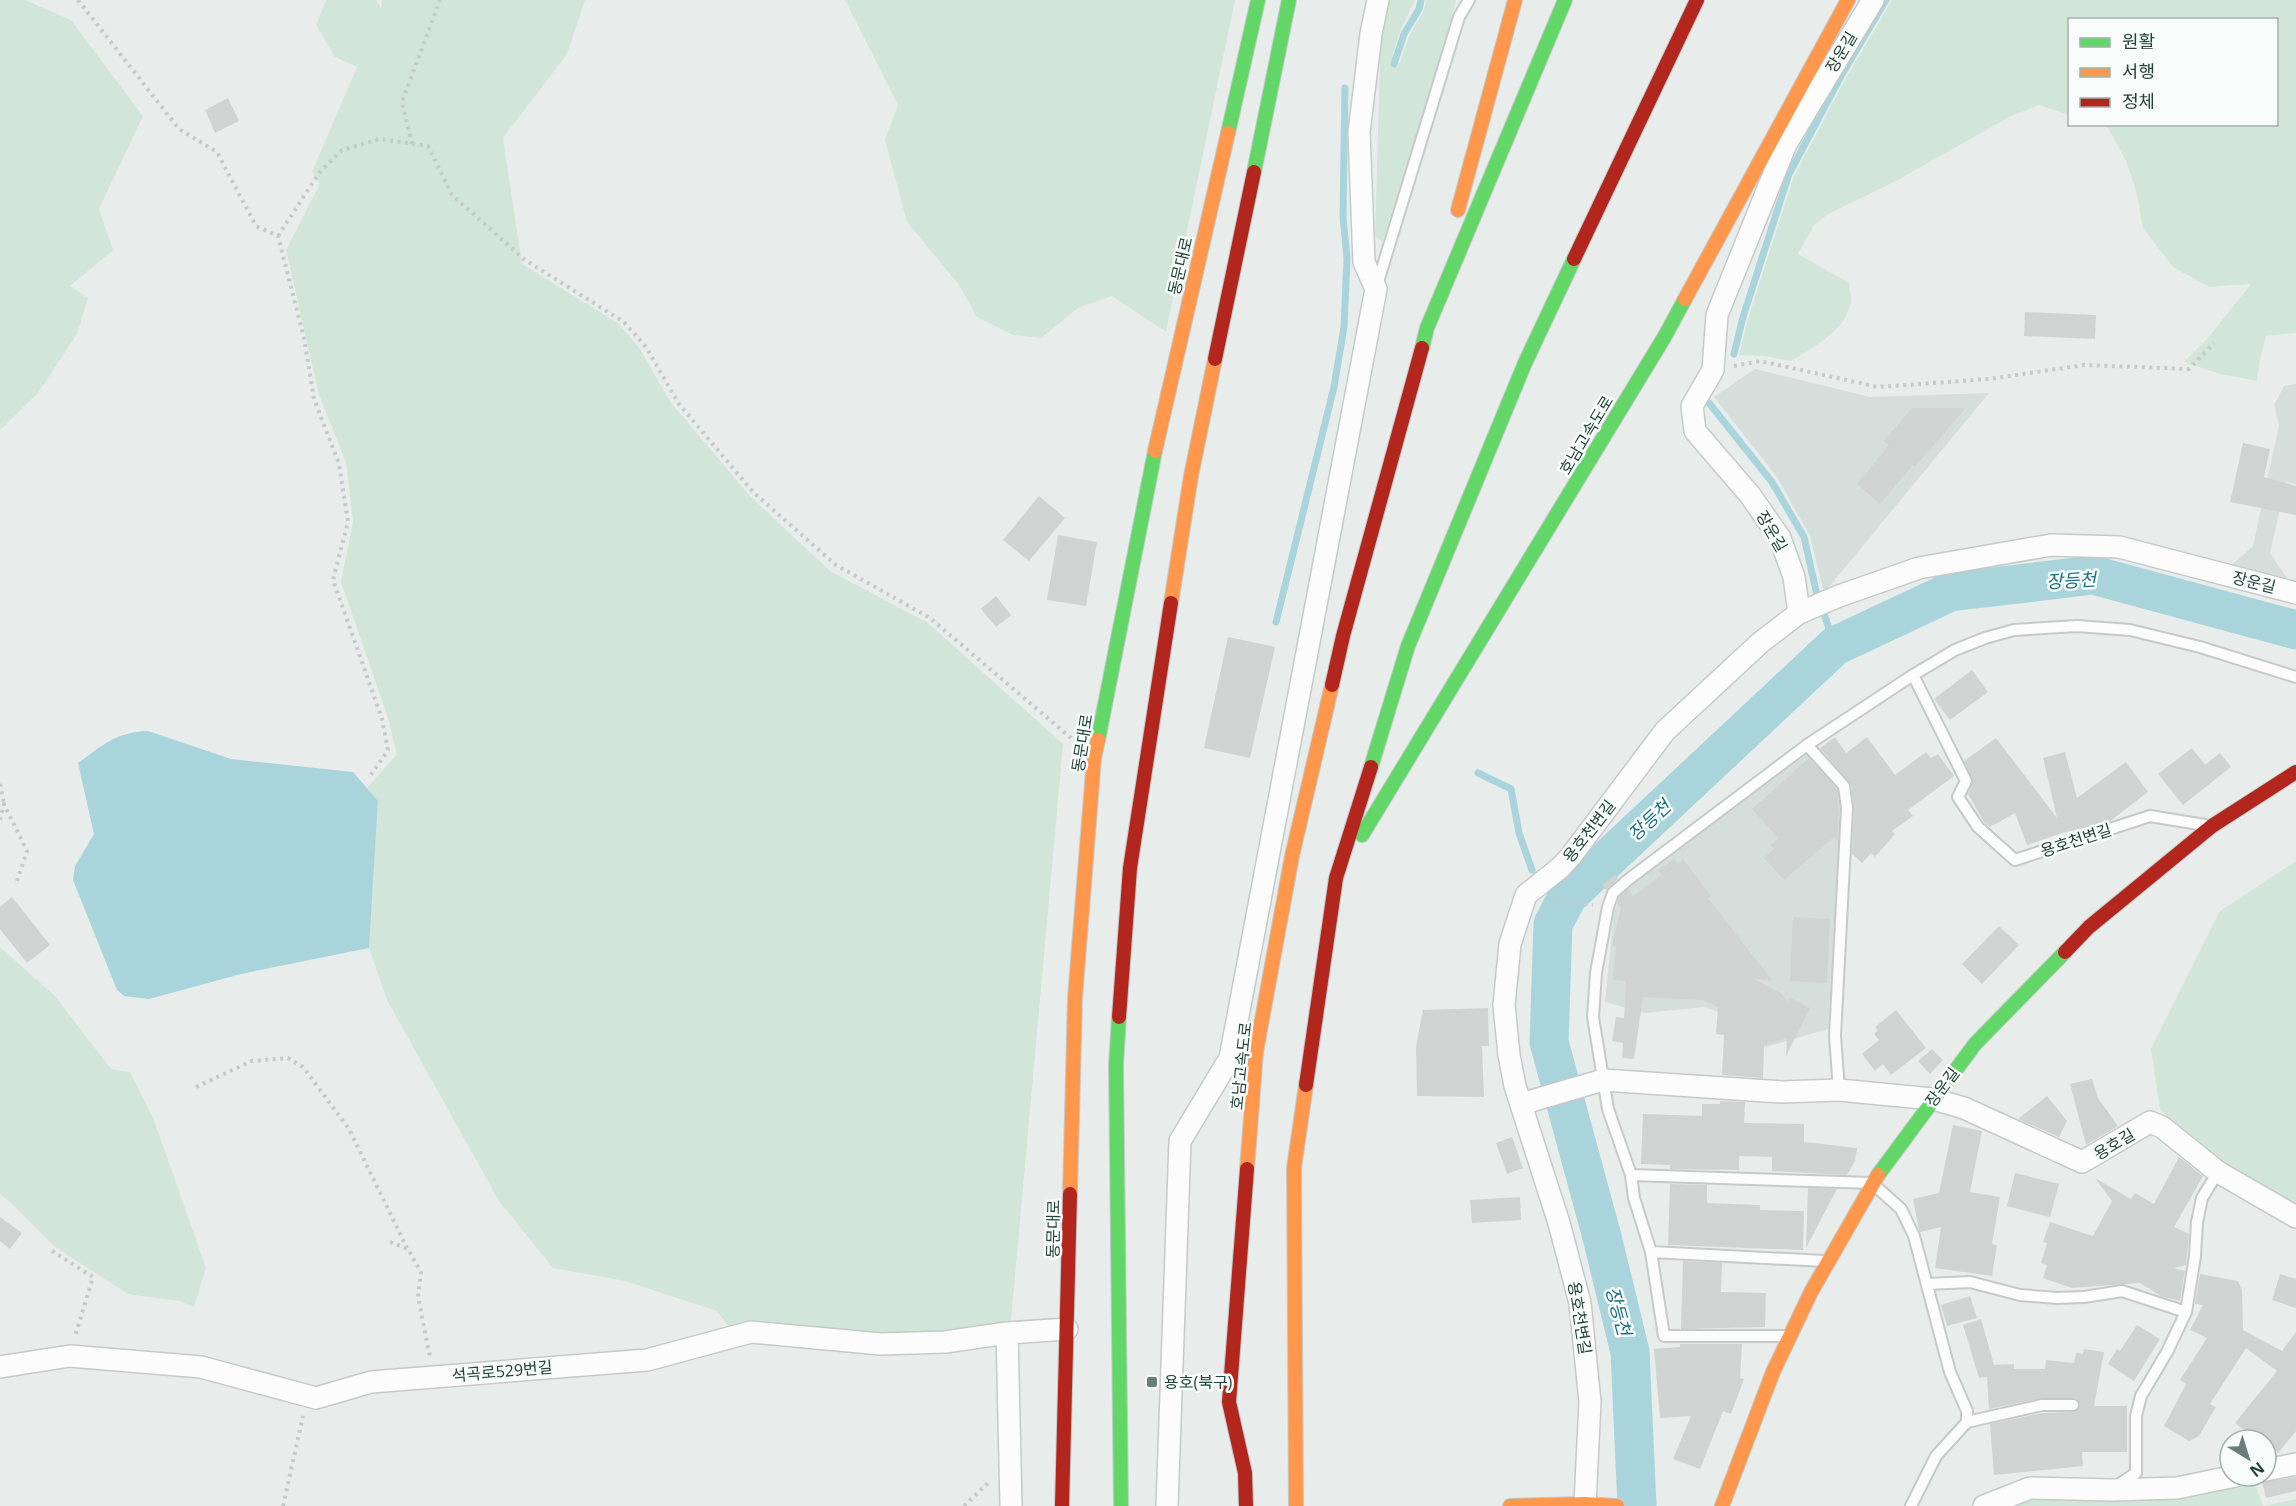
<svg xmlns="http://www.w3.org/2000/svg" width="2296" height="1506" font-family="'Open Sans','Noto Sans KR',sans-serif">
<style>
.built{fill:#d6dedb}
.green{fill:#d1e6d8}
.water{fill:#a9d4db}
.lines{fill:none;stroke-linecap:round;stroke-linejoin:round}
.stream{stroke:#a9d4db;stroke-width:7}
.river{stroke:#a9d4db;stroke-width:39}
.building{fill:#cfd4d2}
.lane-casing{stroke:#c5cac8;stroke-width:14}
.street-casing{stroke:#c5cac8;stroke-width:24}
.fast-casing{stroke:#c3cbc8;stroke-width:16}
.slow-casing{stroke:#c3cbc8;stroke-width:16}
.jam-casing{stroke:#c3cbc8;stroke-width:16}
.path{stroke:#c3ccca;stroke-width:4;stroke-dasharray:3 4.5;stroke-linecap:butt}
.lane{stroke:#fcfcfc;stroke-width:10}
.street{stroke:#fcfcfc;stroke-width:21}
.fast{stroke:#63d668;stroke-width:14}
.slow{stroke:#ff974d;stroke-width:14}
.jam{stroke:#b3261e;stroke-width:14}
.poi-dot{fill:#697e78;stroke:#f7fbf9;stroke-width:2}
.labels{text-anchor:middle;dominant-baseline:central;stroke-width:5;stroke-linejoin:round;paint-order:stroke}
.street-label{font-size:16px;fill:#24423a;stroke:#f7fbf9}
.poi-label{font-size:16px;fill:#24423a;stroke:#f7fbf9;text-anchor:start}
.water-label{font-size:18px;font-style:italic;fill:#1c6f80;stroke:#f7fbf9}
</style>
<rect width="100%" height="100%" fill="#e8edeb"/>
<path class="built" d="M1755,369L1870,397L1989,393L1824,593L1810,536L1777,477L1714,397Z
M2296,384V484L2286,482L2270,553L2287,578L2228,568L2253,546L2279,425L2274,405L2284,386Z
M1805,755L1812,756L1837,786L1842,808L1828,1029L1766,1047L1742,1020L1704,1007L1645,1013L1605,1002L1614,912L1620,897L1631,885Z"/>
<path class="green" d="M0,0H25L71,20L143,116L99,209L113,250L70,286L88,298L77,334L38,393L0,430Z
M326,0H376L381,8L382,0H585L567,54L503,138L522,264L619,324L640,349L671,403L750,496L830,571L928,623L1063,744L1011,1321L942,1334L884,1336L754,1320L731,1330L717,1311L625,1281L553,1268L499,1201L387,1000L369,948L378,801L367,788L397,754L388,718L341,582L353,522L346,462L319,395L286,250L320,184L312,172L357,67L335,57L316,25Z
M845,0H1235L1166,332L1112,296L1078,308L1041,338L1013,335L977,317L959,285L907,222L885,140L898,105Z
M1388,0H1415L1400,31L1391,61L1400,63L1409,36L1424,10L1426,0H1456L1434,79L1382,242L1375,236L1380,60L1383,27Z
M1892,0H2296V333L2266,336L2260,359L2257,381L2220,374L2184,362L2207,339L2251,284L2209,287L2173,267L2143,228L2137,194L2126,161L2108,128L2098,125L2276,124V20H2070L2069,115L2039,105L2011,116L1896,181L1828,214L1814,225L1798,254L1849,283C1849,288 1852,296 1851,302C1846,331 1813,347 1791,361L1765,356L1739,355L1748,319L1794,176L1846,78Z
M2296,861V1210L2224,1164L2160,1110L2151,1049L2220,911Z
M0,947L55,996L111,1069L130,1072L154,1120L206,1268L194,1307L179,1301L128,1294L55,1247L9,1201L0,1194Z
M2253,1479L2263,1506L2296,1499V1506H2012L2033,1497H2172Z"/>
<path class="water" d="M148,731L231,759L353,772L378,801L369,948L241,974L149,999L124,996L117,990L73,880L75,866L94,834L78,763C103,745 116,732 148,731Z"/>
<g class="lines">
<path class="stream" d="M1394,64L1404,34L1419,9L1421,0
M1734,354L1743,317L1789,174L1841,76L1886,0
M1709,403L1772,482L1804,537L1817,595
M1823,611L1835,646
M1276,622L1334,387L1344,327L1347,259L1343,216L1345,88
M1478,773L1511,789L1519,833L1532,870
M1546,890L1568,896"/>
<path class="river" d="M1637,1506L1630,1352L1602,1237L1549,1042L1553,924L1568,896L1835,646L1950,592L2093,575L2296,630"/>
</g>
<path class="building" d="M228,98L239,121L215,133L205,110Z
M2025,312L2096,315L2095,339L2024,336Z
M1912,408H1966L1915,467L1913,465L1880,504L1857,484L1889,445L1884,441Z
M2243,443L2270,449L2264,477L2296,486V515L2230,502Z
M1039,496L1065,518L1029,561L1003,540Z
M1058,535L1097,542L1086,606L1047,600Z
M996,596L1011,615L996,627L981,609Z
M1228,637L1275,647L1250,758L1204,748Z
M1972,670L1988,692L1950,720L1934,699Z
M1835,737L1846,753L1867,737L1895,775L1926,752L1931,758L1938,754L1954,776L1908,810L1913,816L1892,831L1895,834L1875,857L1871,853L1862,863L1852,854L1854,808L1851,784L1820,748Z
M1996,738L2057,818L2043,758L2065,752L2077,798L2126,762L2148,792L2109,822L2062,833L2027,845L2015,813L1990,827L1984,822L1968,794L1973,780L1964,761Z
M2192,748L2205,765L2220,753L2231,767L2183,805L2158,774Z
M1809,758L1837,789L1839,808L1838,841L1834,837L1784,880L1764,858L1774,849L1770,845L1778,838L1752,809Z
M1674,858L1678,863L1683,859L1711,896L1708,898L1772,980L1754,979L1781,993L1789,1003V997L1810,1008L1786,1056L1787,1038L1764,1046L1763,1078L1722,1075L1724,1035L1716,1034L1718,1007L1702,1000L1643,997L1634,1059L1622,1058L1623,1043L1612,1041L1616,1017L1624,1018L1626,981L1613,980L1616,947L1612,946L1621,908L1617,903L1619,897L1628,890L1633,896L1662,875L1658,870Z
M1615,875L1618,879L1606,890L1602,885Z
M12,897L50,945L27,963L0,929V907Z
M1793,917L1830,919L1827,983L1790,981Z
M1999,926L2019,945L1982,984L1962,964Z
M1488,1008L1489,1046H1482L1484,1097L1417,1096L1416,1046L1423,1010Z
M1896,1010L1926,1048L1891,1075L1883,1064L1875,1071L1862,1054L1879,1040L1874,1034L1878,1030L1875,1027Z
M1932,1049L1943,1060L1930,1074L1918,1061Z
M2092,1079L2098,1098L2118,1126L2086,1145L2070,1084Z
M2047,1096L2067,1121L2059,1137L2018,1119Z
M1720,1101L1745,1102L1744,1123L1804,1124V1142L1857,1148L1855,1161L1847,1175L1772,1171V1157L1739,1156V1170L1670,1169V1165L1641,1164L1643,1114L1702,1116V1104H1720Z
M1953,1125L1982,1131L1970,1192L2000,1197L1992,1244L1997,1245L1992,1276L1935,1268L1941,1227L1920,1232L1919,1230L1913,1199L1939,1193Z
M1512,1137L1523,1168L1507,1174L1496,1143Z
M2179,1157L2203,1176L2174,1227L2189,1234L2186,1265L2174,1268L2185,1271L2180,1301L2161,1296L2140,1283L2072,1288L2043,1278L2047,1265L2041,1263L2047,1243L2043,1242L2050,1222L2093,1236L2112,1201L2095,1178L2131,1199L2135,1193L2154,1204Z
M2015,1173L2059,1184L2050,1217L2007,1206Z
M1670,1184L1707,1185V1203L1760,1205V1210L1804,1211L1803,1250L1668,1245Z
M1808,1188L1837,1189L1806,1248Z
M1520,1197L1521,1220L1472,1223L1470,1200Z
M0,1217L22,1233L10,1249L0,1241Z
M1683,1261L1722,1263L1721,1292L1766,1293L1765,1327L1681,1329Z
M2200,1274L2238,1281L2242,1291L2243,1330L2282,1351L2296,1332V1431L2278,1453L2266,1443V1440H2257L2235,1423L2277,1371L2246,1348L2210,1404L2216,1407L2199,1436L2189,1441L2164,1426L2186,1384L2180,1380L2207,1338L2190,1330L2203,1305L2195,1304Z
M2280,1274L2296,1279V1308L2272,1300Z
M1970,1296L1977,1318L1947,1326L1941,1305Z
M1981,1319L1994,1365L2014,1364V1369H2045L2046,1360L2074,1363L2076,1353L2083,1354L2084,1349L2104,1352L2094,1406H2127V1452H2082L2083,1466L1994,1475L1990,1424L2043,1413L2074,1412L2079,1409L2080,1404L2077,1399L2074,1398H2042L1989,1409L1987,1377L1979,1378L1963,1325Z
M2137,1325L2160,1339L2134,1381L2108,1364L2117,1349L2120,1351Z
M1680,1344H1742L1740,1378L1744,1379L1731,1414L1723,1411L1700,1469L1673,1459L1691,1416L1660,1418L1654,1349L1680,1347Z
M2296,1477V1491L2266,1498L2262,1482Z"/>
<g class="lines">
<defs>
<path id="lane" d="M1377,285L1459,17L1469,0
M1913,675L1966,781L1958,797L1978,827L2015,860L2150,816L2205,825
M1807,745L1844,786L1847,808L1835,1036L1839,1090
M1631,1175L1872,1183L1901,1209L1914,1236L1950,1372L1967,1411V1422L1936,1456L1911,1506
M1651,1252L1824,1261
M1927,1284L1970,1282L2020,1295L2057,1298L2084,1297L2122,1291L2186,1312
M1786,1336H1664L1651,1252L1634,1198L1631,1175L1608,1109L1593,1017L1596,973L1608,907L1613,893L1629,879L1807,745L1913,675L1955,650L1985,638L2014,630L2077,626L2130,630L2200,647L2296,677
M1967,1422L2042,1405H2073
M2115,1487L2136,1473V1416L2141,1396L2167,1352L2186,1312L2195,1256L2197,1222L2202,1198L2218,1172"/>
<path id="street" d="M1873,0L1786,144L1717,315L1713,370L1692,406L1695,431L1750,495L1780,538L1794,577L1799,613L1839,596L1919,568L2051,545L2119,547L2296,593
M1521,1104L1603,1080L1782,1092L1839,1090L1933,1099L1964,1108L2082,1162L2150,1122L2162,1127L2218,1172L2296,1217
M0,1367L70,1356L201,1367L316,1398L371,1382L647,1360L751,1332L881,1344L945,1342L1007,1333
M2266,1470L2296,1464
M1585,1504L1590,1402L1580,1303L1559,1223L1515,1086L1509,1055L1504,1005L1510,944L1526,895L1561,867L1571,856L1665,731L1761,642L1799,613
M1011,1506L1007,1333L1067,1329
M1167,1506L1180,1141L1230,1058L1376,289L1364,262L1359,132L1371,34L1378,0
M1984,1506L2030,1488L2111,1490L2177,1488L2235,1476"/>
<path id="fast" d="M1228,133L1258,0
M1254,172L1289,0
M1422,348L1427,328L1565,0
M1098,740L1155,451
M1371,767L1408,646L1525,363L1574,259
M1362,835L1665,336L1685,299
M1119,1017L1116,1065L1121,1506
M1878,1175L1975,1044L2065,952"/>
<path id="slow" d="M1458,210L1515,0
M1685,299L1848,0
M1155,451L1228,133
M1171,603L1191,476L1215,359
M1247,1169L1256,1052L1292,856L1332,685
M1070,1194L1075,998L1094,758L1098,740
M1296,1506L1294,1168L1306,1085
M1510,1506L1585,1504L1617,1506
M1722,1506L1773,1372L1811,1292L1878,1175"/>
<path id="jam" d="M1574,259L1697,0
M1215,359L1254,172
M1332,685L1343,636L1422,348
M2065,952L2089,927L2212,826L2296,772
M1119,1017L1130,868L1171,603
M1306,1085L1336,878L1371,767
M1062,1506L1070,1194
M1246,1506L1245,1473L1229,1402L1247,1169"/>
</defs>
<use href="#lane" class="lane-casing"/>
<use href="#street" class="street-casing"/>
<use href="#fast" class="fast-casing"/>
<use href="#slow" class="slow-casing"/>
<use href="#jam" class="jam-casing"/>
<path class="path" d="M78,0L179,129L217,152L256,226L278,236L304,338L314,399L339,464L348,522L333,580L382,719L388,750L370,776
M412,144L402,102L440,0
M278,236L319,173L342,150L380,139L428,146L452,195L525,260L624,322L646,347L679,404L754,493L836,565L930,618L1071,738
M1734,366L1760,361L1878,387L1989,379L2084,365L2189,369L2214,343
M0,784L4,804
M0,820L4,804L27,851L16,884
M1555,899L1593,905
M196,1087L252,1061L288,1058L303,1067L349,1129L407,1248
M390,1242L408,1249L421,1272L418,1297L430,1357
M52,1251L93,1277L75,1336
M283,1506L303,1416
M964,1506L989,1482"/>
<use href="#lane" class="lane"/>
<use href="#street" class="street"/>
<use href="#fast" class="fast"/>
<use href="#slow" class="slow"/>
<use href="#jam" class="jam"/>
</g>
<rect class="poi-dot" x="1146" y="1376" width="12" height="12" rx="3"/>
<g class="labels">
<g class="street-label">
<text transform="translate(1841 52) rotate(-59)">장운길</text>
<text transform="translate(1180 266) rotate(-77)">동문대로</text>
<text transform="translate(1586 435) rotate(-59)">호남고속도로</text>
<text transform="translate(1772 531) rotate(60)">장운길</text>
<text transform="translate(2254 582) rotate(14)">장운길</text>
<text transform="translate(1082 743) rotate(-81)">동문대로</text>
<text transform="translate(1589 831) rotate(-52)">용호천변길</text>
<text transform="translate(2076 840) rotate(-18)">용호천변길</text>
<text transform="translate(1241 1066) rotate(-84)">호남고속도로</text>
<text transform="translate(1942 1087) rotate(-53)">장운길</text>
<text transform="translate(2114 1144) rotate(-31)">용호길</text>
<text transform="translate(1053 1229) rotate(-89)">동문대로</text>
<text transform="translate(1580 1318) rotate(81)">용호천변길</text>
<text transform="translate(502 1371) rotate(-5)">석곡로529번길</text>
</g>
<g class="poi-label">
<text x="1164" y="1382">용호(북구)</text>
</g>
<g class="water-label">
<text transform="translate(2071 580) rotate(-3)">장등천</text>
<text transform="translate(1649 820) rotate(-43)">장등천</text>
<text transform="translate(1619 1311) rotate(75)">장등천</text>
</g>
</g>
<rect x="2068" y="18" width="210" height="108" fill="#f7fbf9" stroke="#a3b1ad" stroke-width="1.5"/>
<rect x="2080" y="38" width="30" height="9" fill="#63d668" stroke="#a3b1ad" stroke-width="1.5"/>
<text x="2122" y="48" font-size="18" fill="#24423a">원활</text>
<rect x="2080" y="68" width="30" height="9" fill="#ff974d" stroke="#a3b1ad" stroke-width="1.5"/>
<text x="2122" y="78" font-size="18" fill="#24423a">서행</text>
<rect x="2080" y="98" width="30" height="9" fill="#b3261e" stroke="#a3b1ad" stroke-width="1.5"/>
<text x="2122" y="108" font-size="18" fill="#24423a">정체</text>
<g transform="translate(2248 1458) rotate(142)"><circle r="28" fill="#f7fbf9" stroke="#a3b1ad" stroke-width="1.5"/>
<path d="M0-4.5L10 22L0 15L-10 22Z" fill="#697e78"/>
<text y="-9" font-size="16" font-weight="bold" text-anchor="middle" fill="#24423a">N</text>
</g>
</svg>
